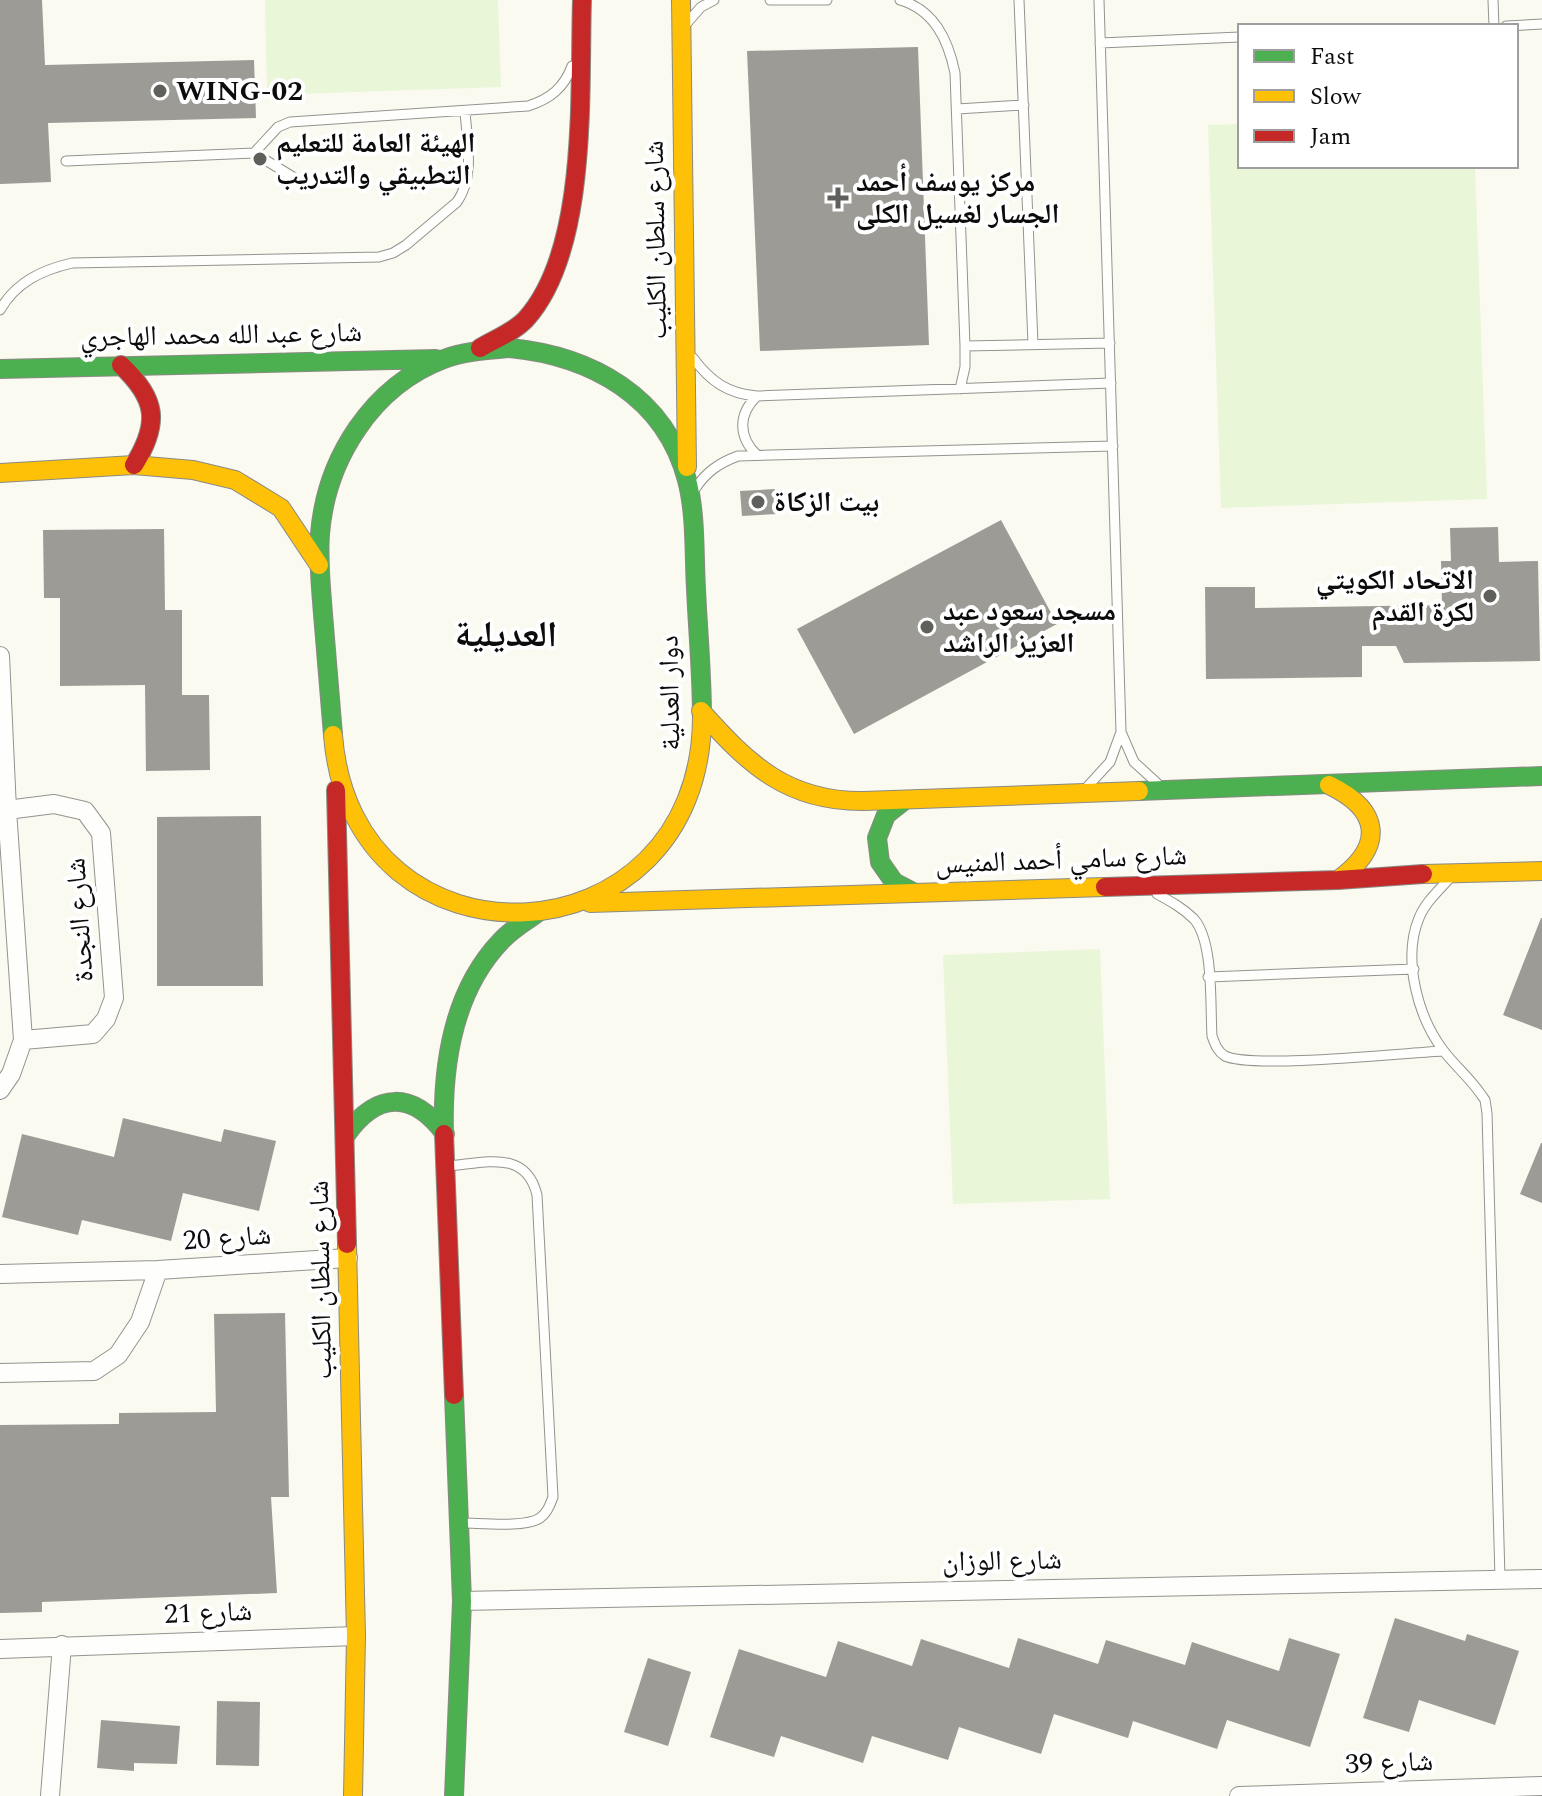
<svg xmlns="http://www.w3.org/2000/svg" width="1542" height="1796" font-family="Spectral,'Noto Naskh Arabic',serif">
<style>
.pitch{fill:#eaf6d8}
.building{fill:#9c9b96}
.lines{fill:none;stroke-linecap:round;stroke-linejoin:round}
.lane-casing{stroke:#93938f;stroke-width:11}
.street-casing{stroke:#93938f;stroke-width:20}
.fast-casing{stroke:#8a8a85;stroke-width:20}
.slow-casing{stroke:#8a8a85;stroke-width:20}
.jam-casing{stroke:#8a8a85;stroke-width:20}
.lane{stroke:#fefefd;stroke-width:9}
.street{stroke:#fefefd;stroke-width:18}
.fast{stroke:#4caf50;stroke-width:18}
.slow{stroke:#ffc107;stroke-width:18}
.jam{stroke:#c62828;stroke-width:18}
.poi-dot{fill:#5f5f5c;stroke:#fff;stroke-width:3}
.labels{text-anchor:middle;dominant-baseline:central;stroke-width:8;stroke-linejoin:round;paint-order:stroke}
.poi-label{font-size:28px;font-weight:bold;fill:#0c0c0c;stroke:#fff;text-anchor:start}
.street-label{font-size:28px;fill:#0c0c0c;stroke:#fff}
.district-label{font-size:36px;font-weight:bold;fill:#0c0c0c;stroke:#fff}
</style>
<rect width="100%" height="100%" fill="#fafaf0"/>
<path class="pitch" d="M265,0H498L501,87L267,95Z
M1240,124V166H1475L1487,499L1221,508L1208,125Z
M1100,949L1110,1199L953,1204L943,955Z"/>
<path class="building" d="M0,0H42L45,65L254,60L256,118L48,123L51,182L0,184Z
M918,47L929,345L760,351L747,51Z
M775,489L777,514L742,516L740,491Z
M1001,520L1057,624L854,734L797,629Z
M1498,527L1499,562L1538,561L1540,661L1404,663L1396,646H1362V677L1206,679L1205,587H1255V608L1442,605L1441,561H1451L1450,528Z
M164,529L165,610H182V695H209L210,770L146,771L145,685L60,686V598H44L43,530Z
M261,816L263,986H157V817Z
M1541,918H1542V1030L1503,1015Z
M123,1118L221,1142L224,1129L276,1141L259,1211L183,1193L171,1241L82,1220L78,1235L2,1217L22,1134L114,1157Z
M1541,1143H1542V1203L1520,1194Z
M285,1313L289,1497H271L277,1593L42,1602V1612L0,1613V1425L119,1424V1413L216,1412L214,1314Z
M1395,1618L1465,1641L1467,1634L1519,1651L1495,1725L1419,1700L1409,1732L1363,1718Z
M1018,1638L1098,1664L1106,1640L1185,1665L1192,1642L1279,1671L1289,1638L1340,1654L1310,1747L1227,1720L1217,1749L1133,1721L1128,1738L1054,1714L1041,1754L959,1727L948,1760L872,1736L863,1763L781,1736L774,1757L710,1737L739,1649L826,1677L838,1641L912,1666L921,1639L1009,1668Z
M648,1658L691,1672L668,1746L624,1732Z
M217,1701L260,1702L259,1766L216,1765Z
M101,1720L180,1726L177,1764L134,1763V1771L97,1768Z"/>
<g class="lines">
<defs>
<path id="lane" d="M770,0H827
M900,0C934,10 948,39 955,73L965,346V367L960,389
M1019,0L1033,344
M1099,0L1121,732L1134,762L1157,783
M1493,0L1494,26
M687,23L701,7L714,0
M1506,26L1542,24
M1100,43L1240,37
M957,109L1024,105
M254,153L278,127L290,122L528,106C550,99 564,88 572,66
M66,161L254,153L298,180
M0,310C16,282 42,270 72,263L379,257L393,253L406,245L457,202C475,176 467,141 465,111
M965,346L1110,343
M693,358C710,381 728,394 757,396L1111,383
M757,455C738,437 738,414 757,396
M695,489C706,472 719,463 738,456L1113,446
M1088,786L1110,762L1121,732
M1449,879C1438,891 1425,903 1419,918C1402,959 1418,1017 1443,1050C1454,1065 1469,1077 1480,1093L1485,1100L1487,1113L1500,1578
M1157,894C1170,901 1183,908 1194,919C1214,942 1210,1005 1212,1036C1215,1044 1217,1051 1225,1056C1251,1069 1405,1053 1443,1051
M1208,977L1414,969
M448,1166C485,1163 526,1149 537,1195L553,1497C550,1505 547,1513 540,1518C526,1528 480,1523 463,1523"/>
<path id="street" d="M0,656L7,810L23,1040L11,1074L0,1090
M7,810L54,804L85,811L101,833L114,998L106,1019L93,1034L23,1040
M0,1274L158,1270L348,1258
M0,1373L94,1371L118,1355L140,1322L158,1270
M462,1601L1542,1579
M0,1649L356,1636
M50,1796L62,1645
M1239,1796L1542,1786"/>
<path id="fast" d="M510,348C591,356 665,396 687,480C696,514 694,554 696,589C698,632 702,674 702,717
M0,369L436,359
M333,735C330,695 326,654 323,614C321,587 318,561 320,534C326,459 372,386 444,359C465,351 488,350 510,348
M1139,791L1542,776
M905,800L886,815L877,838L880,862L894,882L915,893
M444,1134C442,1067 453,991 501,941C511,930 524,922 536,914
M346,1135C377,1091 413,1091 445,1134
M454,1796L462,1601L454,1395"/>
<path id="slow" d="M681,0L687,467
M0,473L134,465L193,470L235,480L281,508L319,565
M701,711C749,765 788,802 864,801L1139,791
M333,735C352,982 701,967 702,717
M1329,785C1381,810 1385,846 1338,880
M1423,874L1542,871
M590,903L1105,887
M347,1244L356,1636L353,1796"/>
<path id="jam" d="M480,348C495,339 514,332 526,319C589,249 579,90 582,0
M121,365C157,399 160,423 134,465
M336,790L347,1244
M1105,887L1338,880L1423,874
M444,1134L454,1395"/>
</defs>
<use href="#lane" class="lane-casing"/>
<use href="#street" class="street-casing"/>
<use href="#fast" class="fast-casing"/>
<use href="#slow" class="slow-casing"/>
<use href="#jam" class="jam-casing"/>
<use href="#lane" class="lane"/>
<use href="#street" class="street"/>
<use href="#fast" class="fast"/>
<use href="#slow" class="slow"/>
<use href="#jam" class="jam"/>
</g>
<g class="poi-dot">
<circle cx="160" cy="91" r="8"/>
<circle cx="260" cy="159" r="8"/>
<path d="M834 186h8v8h8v8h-8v8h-8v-8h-8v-8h8z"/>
<circle cx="758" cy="502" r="8"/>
<circle cx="1490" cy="596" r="8"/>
<circle cx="927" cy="627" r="8"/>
</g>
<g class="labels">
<g class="poi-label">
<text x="176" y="91">WING-02</text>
<text x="276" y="143">الهيئة العامة للتعليم<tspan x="276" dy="32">التطبيقي والتدريب</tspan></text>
<text x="856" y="182">مركز يوسف أحمد<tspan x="856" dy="32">الجسار لغسيل الكلى</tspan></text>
<text x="774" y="502">بيت الزكاة</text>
<text x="1474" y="580" text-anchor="end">الاتحاد الكويتي<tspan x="1474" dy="32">لكرة القدم</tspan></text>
<text x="943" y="611">مسجد سعود عبد<tspan x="943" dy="32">العزيز الراشد</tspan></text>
</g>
<g class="street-label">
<text transform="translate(656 240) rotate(-91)">شارع سلطان الكليب</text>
<text transform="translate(221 335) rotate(-1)">شارع عبد الله محمد الهاجري</text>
<text transform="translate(670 693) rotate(-91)">دوار العدلية</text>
<text transform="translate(1061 860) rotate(-2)">شارع سامي أحمد المنيس</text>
<text transform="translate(80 920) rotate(-94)">شارع النجدة</text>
<text transform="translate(227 1238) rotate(-4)">شارع 20</text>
<text transform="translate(321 1280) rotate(-91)">شارع سلطان الكليب</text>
<text transform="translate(1002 1561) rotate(-1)">شارع الوزان</text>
<text transform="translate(208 1613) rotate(-2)">شارع 21</text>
<text transform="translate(1389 1763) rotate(-2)">شارع 39</text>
</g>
<g class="district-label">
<text x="506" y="635">العديلية</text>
</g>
</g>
<rect x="1238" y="24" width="280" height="144" fill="#ffffff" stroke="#9e9e9e" stroke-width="2"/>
<rect x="1254" y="50" width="40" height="12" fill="#4caf50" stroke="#9e9e9e" stroke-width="2"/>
<text x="1310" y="64" font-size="24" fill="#0c0c0c">Fast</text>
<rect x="1254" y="90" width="40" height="12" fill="#ffc107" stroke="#9e9e9e" stroke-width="2"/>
<text x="1310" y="104" font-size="24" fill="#0c0c0c">Slow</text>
<rect x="1254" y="130" width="40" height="12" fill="#c62828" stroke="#9e9e9e" stroke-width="2"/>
<text x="1310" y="144" font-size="24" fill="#0c0c0c">Jam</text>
</svg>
